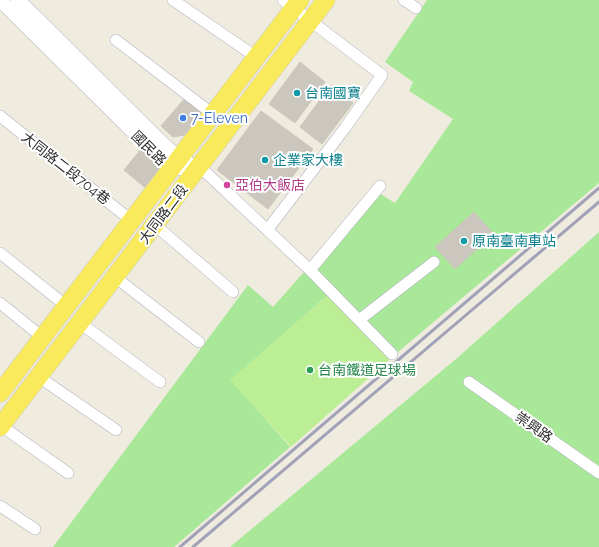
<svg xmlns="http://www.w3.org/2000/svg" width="599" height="547" font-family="Raleway,'Noto Sans TC',sans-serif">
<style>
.green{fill:#a9e899}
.pitch{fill:#bcef95}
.building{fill:#cbc7be;stroke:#cbc7b8}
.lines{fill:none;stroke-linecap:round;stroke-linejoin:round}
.minor-casing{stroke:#b3b3c1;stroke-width:12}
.tertiary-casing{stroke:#b3b3c1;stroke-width:15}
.primary-casing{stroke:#cdcdcd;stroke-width:19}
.minor{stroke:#fff;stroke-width:11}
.tertiary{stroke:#fff;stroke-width:14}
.primary{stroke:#f8ea5b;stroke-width:18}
.rail{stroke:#a1a1b8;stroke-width:3}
.culture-dot{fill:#0f9aa8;stroke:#fff;stroke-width:1.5}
.shop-dot{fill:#3f7fe0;stroke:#fff;stroke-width:1.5}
.hotel-dot{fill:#d1479c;stroke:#fff;stroke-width:1.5}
.leisure-dot{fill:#2e9e5b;stroke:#fff;stroke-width:1.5}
.labels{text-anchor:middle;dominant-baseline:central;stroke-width:4;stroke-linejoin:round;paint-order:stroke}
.culture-label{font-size:14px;fill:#0d838f;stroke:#fff;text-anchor:start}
.shop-label{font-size:14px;fill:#366cbe;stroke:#fff;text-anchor:start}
.street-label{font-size:14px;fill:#2d2d2d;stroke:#fff}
.hotel-label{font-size:14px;fill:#b23c85;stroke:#fff;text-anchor:start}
.leisure-label{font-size:14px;fill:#27864d;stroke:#fff;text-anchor:start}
</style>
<rect width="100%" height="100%" fill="#efebdf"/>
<path class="green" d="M427,0H599V183L398,352L316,270L379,193L395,203L453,119L409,91L413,82L385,62Z
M599,232V547H230L456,359Z
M304,272L328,295L231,380L290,447L174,547H53L248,285L273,307Z"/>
<path class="pitch" d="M328,295L390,359L291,447L230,380Z"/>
<path class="building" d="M300,62L325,82L295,123L269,104Z
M331,85L353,103L322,144L300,127Z
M186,97L203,110L185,135L173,137L161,126Z
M261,111L313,149L268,209L217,170Z
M142,148L165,171L149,191L124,170Z
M474,212L494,234L455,269L435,247Z"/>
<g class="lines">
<defs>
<path id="minor" d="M173,0L256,57
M404,0L416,8
M116,40L214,115
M0,116L132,221
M199,166L310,270L392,354
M155,225L233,292
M268,229L345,128L382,75L283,0
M0,253L65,305
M310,270L380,186
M115,277L199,342
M0,303L42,337
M359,320L434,262
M80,323L160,382
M39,377L116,430
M469,382L599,473
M0,425L68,473
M0,506L35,529"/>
<path id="tertiary" d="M0,0L171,169L199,166
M18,0L165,146L179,159L187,162"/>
<path id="primary" d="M0,393L300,0
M0,427L326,0"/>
</defs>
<use href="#minor" class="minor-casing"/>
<use href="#tertiary" class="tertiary-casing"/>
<use href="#primary" class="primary-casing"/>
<use href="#minor" class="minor"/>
<use href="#tertiary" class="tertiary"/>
<use href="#primary" class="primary"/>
<path class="rail" d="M180,547L599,188
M193,547L599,202"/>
</g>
<g class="culture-dot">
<circle cx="297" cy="93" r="4"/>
<circle cx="265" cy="160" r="4"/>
<circle cx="464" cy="241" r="4"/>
</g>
<circle class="shop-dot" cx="183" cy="118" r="4"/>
<circle class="hotel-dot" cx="227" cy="185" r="4"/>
<circle class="leisure-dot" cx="310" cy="370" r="4"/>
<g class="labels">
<g class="culture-label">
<text x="305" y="93">台南國寶</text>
<text x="273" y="160">企業家大樓</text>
<text x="472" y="241">原南臺南車站</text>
</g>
<g class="shop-label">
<text x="191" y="118">7-Eleven</text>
</g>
<g class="street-label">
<text transform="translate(149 148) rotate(45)">國民路</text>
<text transform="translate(66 168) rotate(38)">大同路二段704巷</text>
<text transform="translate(163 214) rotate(-53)">大同路二段</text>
<text transform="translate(534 427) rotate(35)">崇興路</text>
</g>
<g class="hotel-label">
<text x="235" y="185">亞伯大飯店</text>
</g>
<g class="leisure-label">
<text x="318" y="370">台南鐵道足球場</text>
</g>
</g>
</svg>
